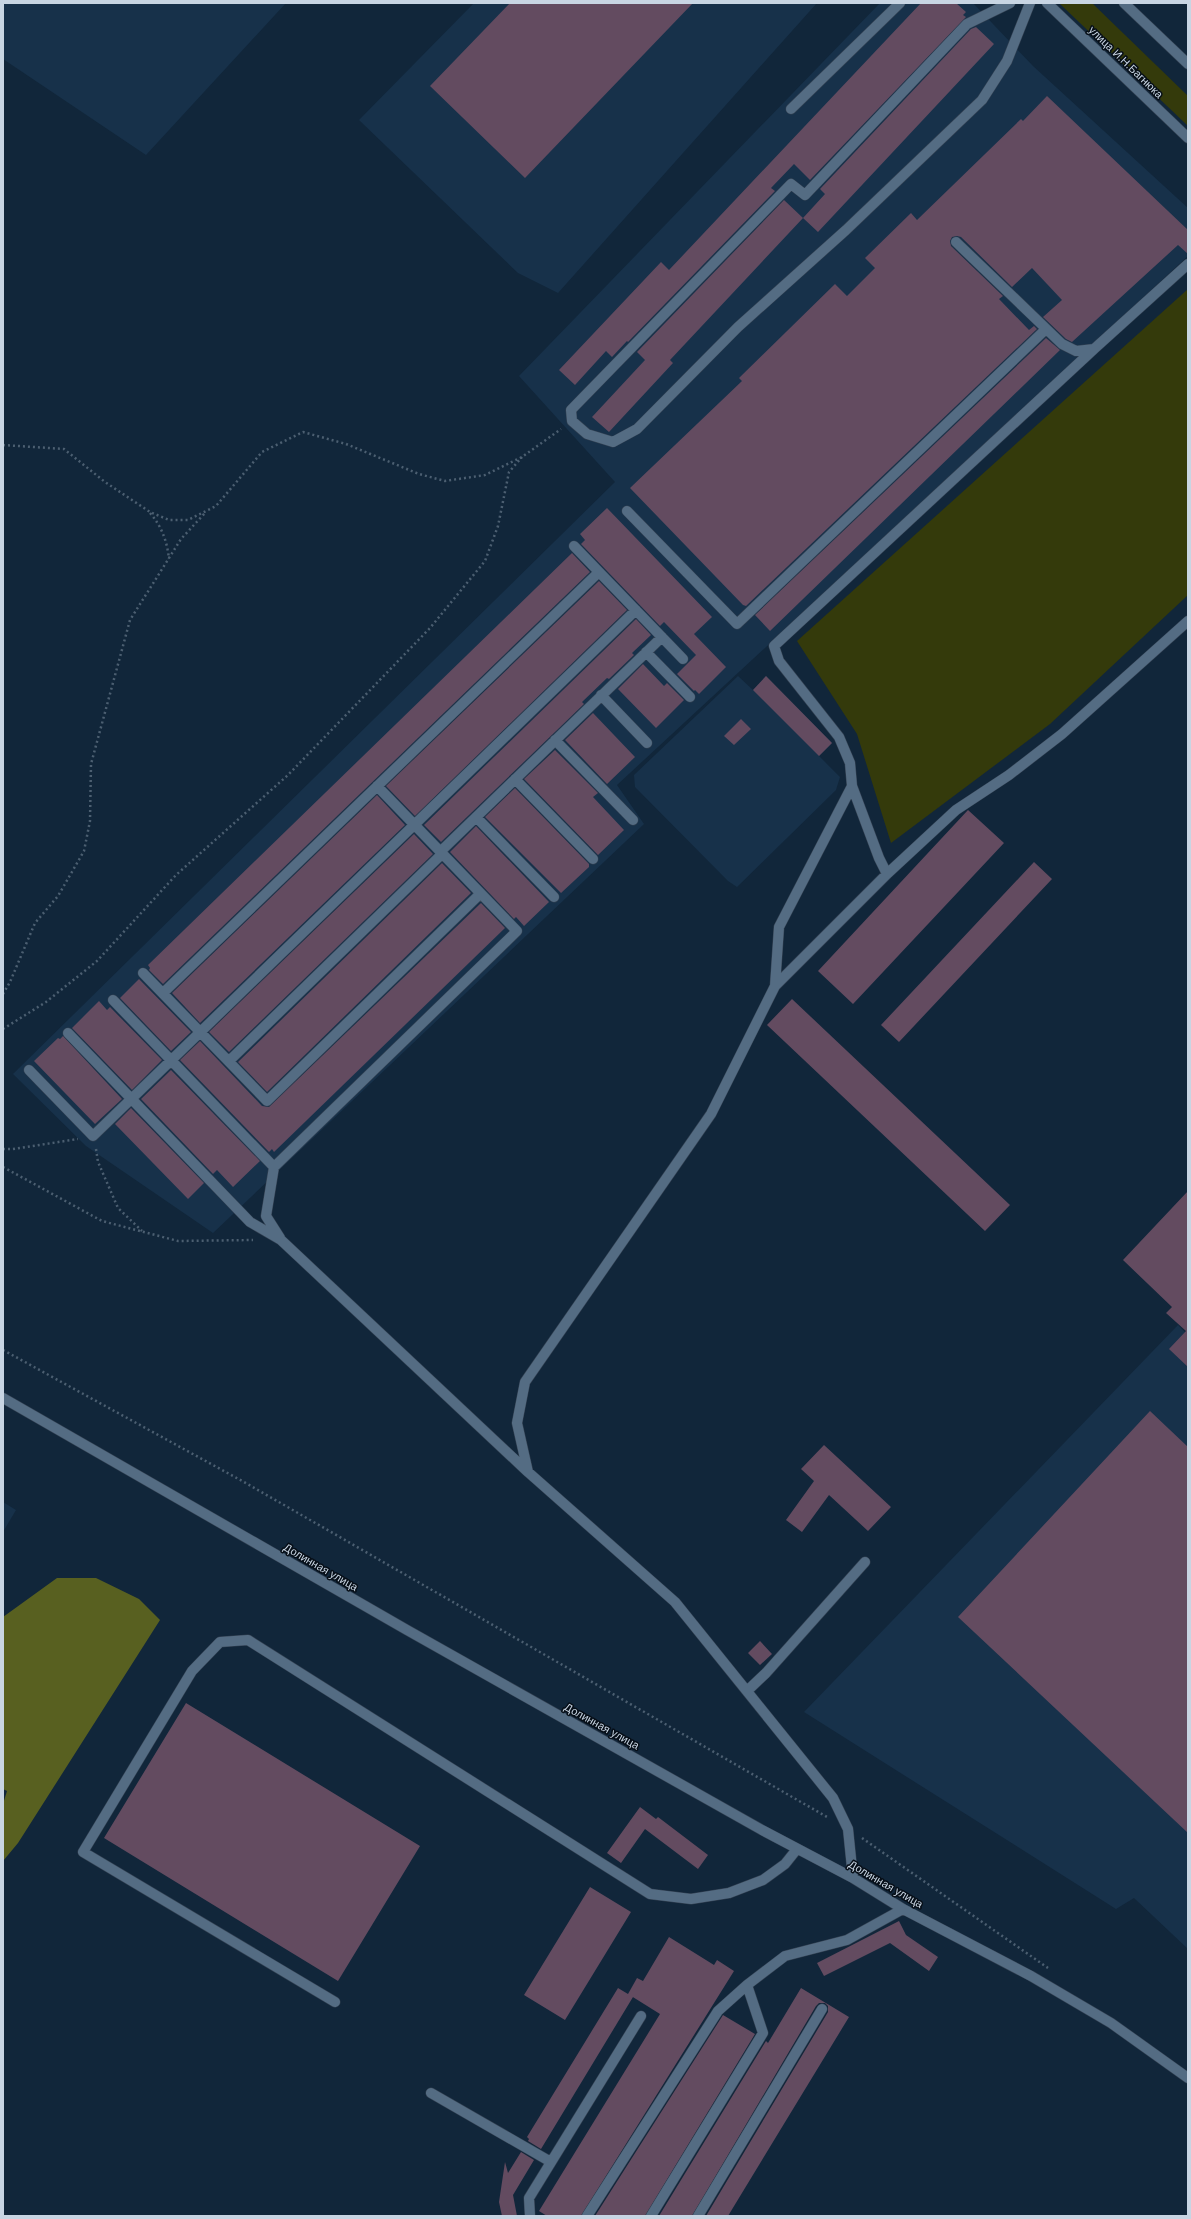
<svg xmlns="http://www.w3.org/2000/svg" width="1191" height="2219" font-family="Arial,sans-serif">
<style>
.built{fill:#17314a}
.green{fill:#343a0b}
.forest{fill:#586020}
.building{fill:#634b60}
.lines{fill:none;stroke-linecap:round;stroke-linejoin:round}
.minor-casing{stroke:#344253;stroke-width:11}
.path{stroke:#4c5f71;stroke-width:2.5;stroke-dasharray:2 3;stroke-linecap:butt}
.minor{stroke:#546c83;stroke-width:10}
.labels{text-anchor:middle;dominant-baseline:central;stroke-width:3;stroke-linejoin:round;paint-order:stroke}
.street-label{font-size:11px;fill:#c8d5e3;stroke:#060e17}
</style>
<rect width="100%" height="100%" fill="#11263a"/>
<path class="built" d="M3,3H286L146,155L3,59Z
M474,3H817L558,293L518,273L359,120Z
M880,3H973L1033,66L1188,208V256L617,785L644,824L213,1233L86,1146L13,1074L615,482L519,376Z
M738,676L753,690L766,676L832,743L819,756L840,777L836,790L737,887L728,881L635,787L634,775Z
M1178,1325L1188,1335V1949L1134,1898L1116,1909L804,1712Z
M3,1502L16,1510L3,1532Z"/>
<path class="green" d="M1059,3H1092L1188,96V126Z
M1188,289V595L1050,724L891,843L857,734L797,641Z"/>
<path class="forest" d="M57,1578H96L139,1599L160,1620L18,1843L3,1861V1804L7,1791L3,1789V1617Z"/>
<path class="building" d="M510,3H693L525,178L430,86Z
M921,3H956L966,12L963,15L966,17L810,180L794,164L771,188L775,191L628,342L627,341L612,357L606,351L575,385L559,370L661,262L669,270Z
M976,27L994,44L818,232L803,218L825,194L820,189L971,29Z
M1047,96L1188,230V254L1178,245L1072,342L1066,339L1043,317L1062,300L1032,268L1012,287L961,237L957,236L952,237L950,241L951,246L1003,296L999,299L1029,330L1034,326L1037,329L746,606L743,605L630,488L742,381L739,378L835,284L847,296L875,268L865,258L911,213L917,220L1021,119L1023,121Z
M784,200L803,218L670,360L673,363L609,432L592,417L645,360L637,352Z
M1046,338L1060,350L770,631L755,615Z
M607,508L712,617L694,634L726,667L699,694L695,690L694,691L677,674L696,655L664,622L660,626L581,544L585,540L580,534Z
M572,553L590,572L163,984L149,970L150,968L148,965Z
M599,581L627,610L415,816L386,786Z
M636,619L651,635L632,653L634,655L609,679L607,678L582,702L584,704L441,842L424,825Z
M643,664L664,686L667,683L684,700L656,728L618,689Z
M766,676L832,743L819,756L753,690Z
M593,713L635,757L607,784L565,740Z
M741,719L751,729L734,745L724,736Z
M555,750L598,793L593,797L624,830L598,855L524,779Z
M515,788L589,864V867L561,893L485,817Z
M377,795L405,825L200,1023L172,993Z
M968,810L1004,843L853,1004L818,971Z
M476,826L549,902L524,926L516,917L514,919L450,852Z
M414,834L433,854L229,1052L209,1032Z
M1034,862L1052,879L899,1042L881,1025Z
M442,863L471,893L267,1092L238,1062Z
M481,903L505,928L274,1152L272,1149L269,1152L180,1060L200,1041L262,1106L269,1107Z
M139,979L191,1032L171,1051L120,998Z
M792,999L1010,1205L985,1231L767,1025Z
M99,1001L107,1010L110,1007L162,1060L132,1090L72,1028Z
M63,1036L122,1099L95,1124L34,1061L58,1038L60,1039Z
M171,1070L260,1161L233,1187L217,1170L213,1174L141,1099Z
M131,1108L204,1183L188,1199L115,1124Z
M1188,1191V1367L1169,1349L1186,1331L1166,1313L1172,1307L1123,1260Z
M1150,1411L1188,1447V1833L958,1617Z
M824,1445L891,1507L868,1531L829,1495L802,1532L786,1520L814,1481L801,1469Z
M760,1641L772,1654L760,1665L748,1653Z
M186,1703L420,1846L338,1981L104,1838Z
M640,1807L656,1819L658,1817L708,1855L698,1869L645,1829L621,1863L607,1853Z
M590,1887L631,1912L565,2020L524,1995Z
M899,1921L906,1935L938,1957L929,1971L890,1943L824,1976L817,1963Z
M669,1937L714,1965L717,1960L734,1971L581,2216H547L539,2211L660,2014L628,1994L637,1978L643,1981Z
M618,1988L633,1997L541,2149L528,2141L529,2139L527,2137Z
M801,1988L849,2017L728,2216H706L828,2012V2006L825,2003H819L816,2006L692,2216H659L766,2041L768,2043Z
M723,2015L755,2034L645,2216H595Z
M521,2152L534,2160L513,2195L517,2216H502L499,2202L505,2162L508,2173Z"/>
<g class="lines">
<defs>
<path id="minor" d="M1010,3L967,24L805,195L791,184L571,410L572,421L587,434L613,442L637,429L738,327L846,230L982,100L1007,61L1030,3
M1047,3L1188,138
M1124,3L1188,64
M791,109L900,3
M956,242L1062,344L1076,351L1094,349L1188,264
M627,511L737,624L1046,329
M574,546L683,659
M646,652L690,697
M601,695L647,743
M555,740L633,820
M515,779L593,859
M852,786L879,858L887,874
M476,817L554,897
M440,852L662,637
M143,973L267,1101L480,894
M775,986L779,927L852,786L850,763L839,737L779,661L774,646L1094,349
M163,993L599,572
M113,1000L274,1167
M68,1033L250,1222L281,1240L528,1472L675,1602L833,1798L848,1829L853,1878
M229,1061L442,854
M29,1070L93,1136L636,610
M280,1238L266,1216L274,1167L517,931L377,786
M3,1398L407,1630L762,1830L853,1878L903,1909L1031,1976L1111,2023L1188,2078
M528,1472L517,1423L525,1382L711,1114L775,986L887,874L956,810L1009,775L1062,734L1188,621
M747,1691L766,1673L865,1562
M335,2002L83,1852L192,1671L220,1642L248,1640L650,1894L691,1899L729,1893L763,1880L785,1864L797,1849
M431,2093L551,2162
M530,2216L529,2198L641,2016
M587,2216L718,2011L747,1985L785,1956L847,1940L903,1909
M651,2216L763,2033L747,1985
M698,2216L822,2009"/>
</defs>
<use href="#minor" class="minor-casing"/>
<path class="path" d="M3,445L64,449L105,482L150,512L169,520H188L216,506L262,452L303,432L346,444L419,474L445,481L485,475L522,457L561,429
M150,513C162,527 167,541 169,559
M3,994L10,982L35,923L58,896L84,851L90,821L91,764L130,620L181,539L205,513
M3,1029L46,1002L97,961L176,875L288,775L430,628L485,561L498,526L509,472L522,457
M3,1149H13L78,1139
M96,1149L98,1162L118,1208L142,1231
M3,1167L102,1221L178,1241L253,1240
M3,1350L244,1482L827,1817
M862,1838L1048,1968"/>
<use href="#minor" class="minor"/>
</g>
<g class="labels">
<g class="street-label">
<text transform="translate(1126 62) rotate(44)">улица И.Н.Багнюка</text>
<text transform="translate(321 1567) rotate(30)">Долинная улица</text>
<text transform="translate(602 1726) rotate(29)">Долинная улица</text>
<text transform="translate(886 1884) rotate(30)">Долинная улица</text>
</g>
</g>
<rect width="1191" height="2219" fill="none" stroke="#c8d5e3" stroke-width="8"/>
</svg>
